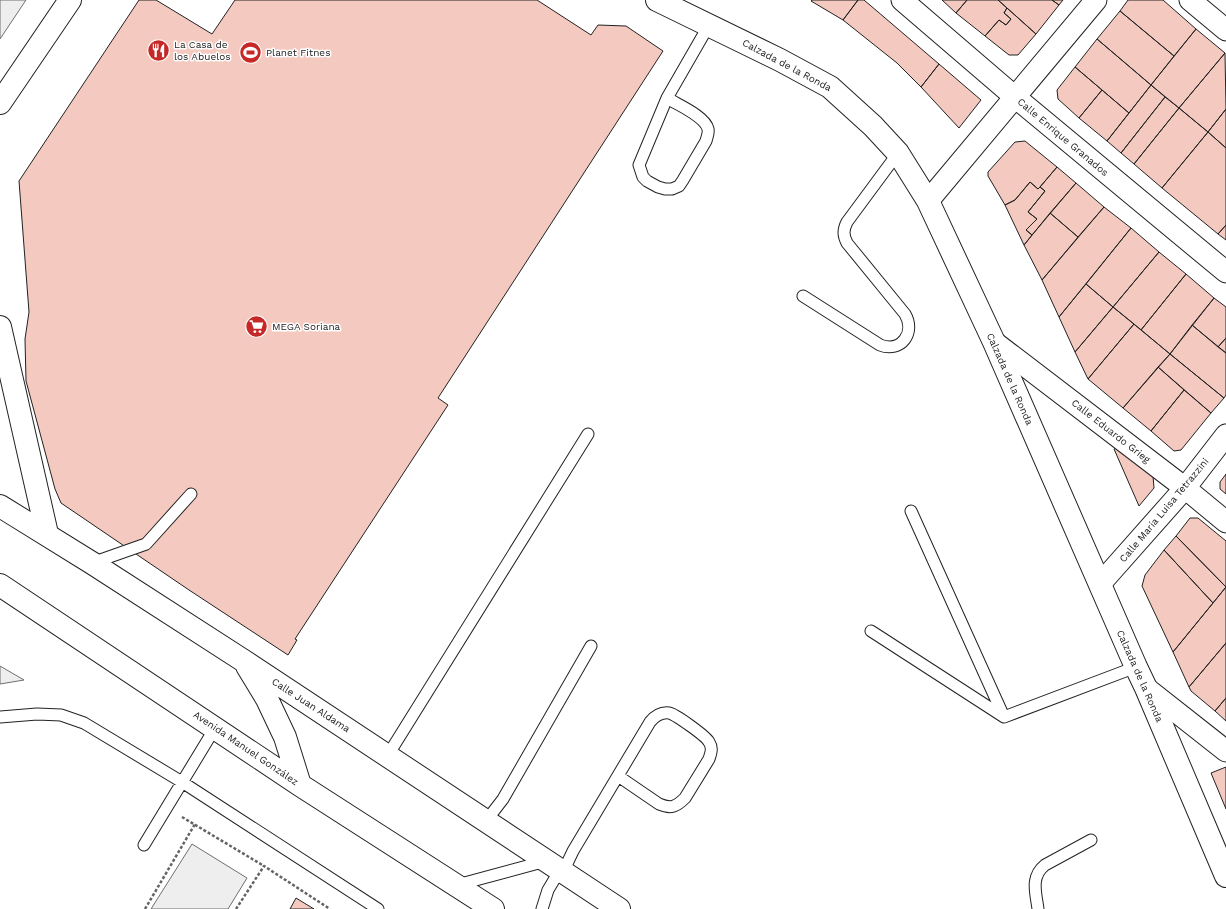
<svg xmlns="http://www.w3.org/2000/svg" width="1226" height="909" font-family="'Work Sans',sans-serif">
<style>
.green{fill:#eee;stroke:#6f6f6f}
.building{fill:#f3c9c0;stroke:#222}
.lines{fill:none;stroke-linecap:round;stroke-linejoin:round}
.lane-casing{stroke:#222;stroke-width:13}
.street-casing{stroke:#222;stroke-width:23}
.secondary-casing{stroke:#222;stroke-width:24}
.primary-casing{stroke:#222;stroke-width:24}
.path{stroke:#646464;stroke-width:2.5;stroke-dasharray:3 2;stroke-linecap:butt}
.lane{stroke:#fff;stroke-width:11}
.street{stroke:#fff;stroke-width:21}
.secondary{stroke:#fff;stroke-width:22}
.primary{stroke:#fff;stroke-width:22}
.labels{text-anchor:middle;dominant-baseline:central;stroke-width:3;stroke-linejoin:round;paint-order:stroke}
.poi-label{font-size:10px;fill:#222;stroke:#fff;text-anchor:start}
.street-label{font-size:10px;fill:#222;stroke:#fff}
</style>
<rect width="100%" height="100%" fill="#fff"/>
<path class="green" d="M0,0H26L0,39Z
M0,666L24,680L0,684Z
M192,844L247,878L228,909H151Z"/>
<path class="building" d="M139,0H156L212,34L235,0H537L591,35L598,25L626,26L663,51L438,398L448,405L295,639L297,640L288,655L189,590L61,503L55,489L26,381L25,339L29,312L19,181Z
M812,0H858L843,20L811,1Z
M858,0H864L939,64L921,87L897,63L843,20Z
M942,0H967L956,13Z
M967,0H998L1007,8L1004,13L1011,19L1006,25L999,20L985,36L956,13Z
M998,0H1052L1059,5L1036,34Z
M1052,0H1063L1059,5Z
M1128,0H1163L1196,29L1174,56L1120,11Z
M1007,8L1036,34L1018,55H1009L985,36L999,20L1006,25L1011,19L1004,13Z
M1120,11L1174,56L1151,85L1097,39Z
M1196,29L1225,53L1179,108L1151,85Z
M1097,39L1151,85L1129,113L1075,67Z
M1225,53L1226,109L1208,132L1179,108Z
M939,64L981,100L959,128L921,87Z
M1075,67L1102,90L1079,118L1058,99L1057,90Z
M1151,85L1165,97L1121,153L1107,141Z
M1102,90L1129,113L1107,141L1079,118Z
M1165,97L1179,108L1134,164L1121,153Z
M1179,108L1208,132L1162,188L1134,164Z
M1226,109V148L1208,132Z
M1208,132L1226,148V225L1218,234L1162,188Z
M1025,141L1057,167L1040,187L1038,189L1030,182L1015,200L1005,205L988,176V172L1015,142Z
M1057,167L1076,183L1032,235L1026,230L1037,219L1028,212L1045,191L1040,187Z
M1030,182L1038,189L1040,187L1045,191L1028,212L1037,219L1026,230L1032,235L1024,245L1005,205L1015,200Z
M1076,183L1104,207L1078,237L1050,213Z
M1104,207L1131,228L1059,317L1042,280Z
M1050,213L1078,237L1042,280L1024,245Z
M1226,225V240L1218,234Z
M1131,228L1159,252L1113,307L1086,284Z
M1159,252L1186,274L1141,330L1113,307Z
M1186,274L1214,298L1170,354L1141,330Z
M1086,284L1113,307L1075,352L1059,317Z
M1214,298L1226,307V338L1218,347L1192,325Z
M1113,307L1134,324L1088,379L1075,352Z
M1134,324L1170,354L1123,408L1088,379Z
M1192,325L1226,353V395L1224,398L1170,354Z
M1226,338V353L1218,347Z
M1170,354L1224,398L1211,413L1158,367Z
M1158,367L1184,390L1151,431L1123,408Z
M1184,390L1211,413L1181,450L1174,451L1151,431Z
M1118,447L1153,476L1154,488L1139,506L1114,449Z
M1226,474V494L1220,489V482Z
M1190,518H1198L1226,541V587L1176,536Z
M1176,536L1226,587L1213,603L1164,550Z
M1164,550L1213,603L1173,652L1142,586L1145,575Z
M1226,587V643L1189,687L1173,652Z
M1226,643V698L1215,711L1191,691L1189,687Z
M1226,698V721L1215,711Z
M1226,767V809L1211,773Z
M296,898L314,909H290Z"/>
<g class="lines">
<defs>
<path id="lane" d="M667,98C678,105 705,116 708,129C709,133 707,137 706,141L683,180L679,186L672,189H665L658,187L647,181L643,177L639,165L667,98L709,25
M803,296L880,345C901,353 916,333 905,314L847,243C843,235 843,230 847,222L898,153
M911,511L1004,717L1136,667
M92,563L146,544L191,494
M871,631L1004,717
M0,717L37,714L61,715L84,723L182,782L378,909
M388,755L588,434
M486,821L503,799L591,646
M144,845L215,728
M457,885L546,861
M542,909L548,890L554,880L563,872L573,851L650,722C655,716 661,712 669,713C675,714 706,736 709,742C713,748 711,753 709,759L685,798C676,807 671,809 659,804L618,776
M1038,909C1036,893 1030,877 1045,865L1091,840"/>
<path id="street" d="M902,0L1015,97L1226,272
M1190,0L1226,30
M928,201L1096,0
M994,342L1185,488L1226,522
M1100,584L1185,488L1226,435
M1146,688L1226,751"/>
<path id="secondary" d="M657,0L780,60L830,87L873,126L898,153L928,201L994,342L1136,667L1146,688L1226,876
M0,506L92,563L244,661L619,909
M0,585L300,785L493,909
M247,666L267,699L285,737L300,785"/>
<path id="primary" d="M0,103L70,0
M0,327L47,534"/>
</defs>
<use href="#lane" class="lane-casing"/>
<use href="#street" class="street-casing"/>
<use href="#secondary" class="secondary-casing"/>
<use href="#primary" class="primary-casing"/>
<path class="path" d="M182,817L264,866
M145,909L195,824
M236,909L264,866L330,909"/>
<use href="#lane" class="lane"/>
<use href="#street" class="street"/>
<use href="#secondary" class="secondary"/>
<use href="#primary" class="primary"/>
</g>
<defs>
<symbol id="restaurant-disc" viewBox="-11 -11 22 22"><circle r="9.5" fill="#c62828" stroke="#fff"/><path d="M-5-6h1v4h1v-4h1v4h1v-4h1v5L-1.5 .5V6h-2V.5L-5-1ZM5-6V6H3V1.5H1.5Q1.5-4 5-6Z" fill="#fff"/></symbol>
<symbol id="stadium-disc" viewBox="-11 -11 22 22"><circle r="9.5" fill="#c62828" stroke="#fff"/><path d="M0-5a6.5 5 0 1 0 0 10a6.5 5 0 1 0 0-10ZM-3.5-1.8h7v3.6h-7Z" fill="#fff"/></symbol>
<symbol id="supermarket-disc" viewBox="-11 -11 22 22"><circle r="9.5" fill="#c62828" stroke="#fff"/><path d="M-6-5.5h2.5l.6 2H6L4.5 2H-2.5L-4.4-4H-6ZM-1.5 3.2a1.3 1.3 0 1 0 .1 0ZM3 3.2a1.3 1.3 0 1 0 .1 0Z" fill="#fff"/></symbol>
</defs>
<g fill-rule="evenodd">
<use href="#restaurant-disc" x="146" y="38" width="25" height="25"/>
<use href="#stadium-disc" x="238" y="40" width="25" height="25"/>
<use href="#supermarket-disc" x="244" y="314" width="25" height="25"/>
</g>
<g class="labels">
<g class="poi-label">
<text x="174" y="44">La Casa de<tspan x="174" dy="12">los Abuelos</tspan></text>
<text x="266" y="52">Planet Fitnes</text>
<text x="272" y="326">MEGA Soriana</text>
</g>
<g class="street-label">
<text transform="translate(787 65) rotate(28)">Calzada de la Ronda</text>
<text transform="translate(1063 137) rotate(40)">Calle Enrique Granados</text>
<text transform="translate(1010 379) rotate(66)">Calzada de la Ronda</text>
<text transform="translate(1111 431) rotate(38)">Calle Eduardo Grieg</text>
<text transform="translate(1164 510) rotate(-50)">Calle María Luisa Tetrazzini</text>
<text transform="translate(1140 676) rotate(66)">Calzada de la Ronda</text>
<text transform="translate(311 705) rotate(33)">Calle Juan Aldama</text>
<text transform="translate(246 748) rotate(34)">Avenida Manuel González</text>
</g>
</g>
</svg>
